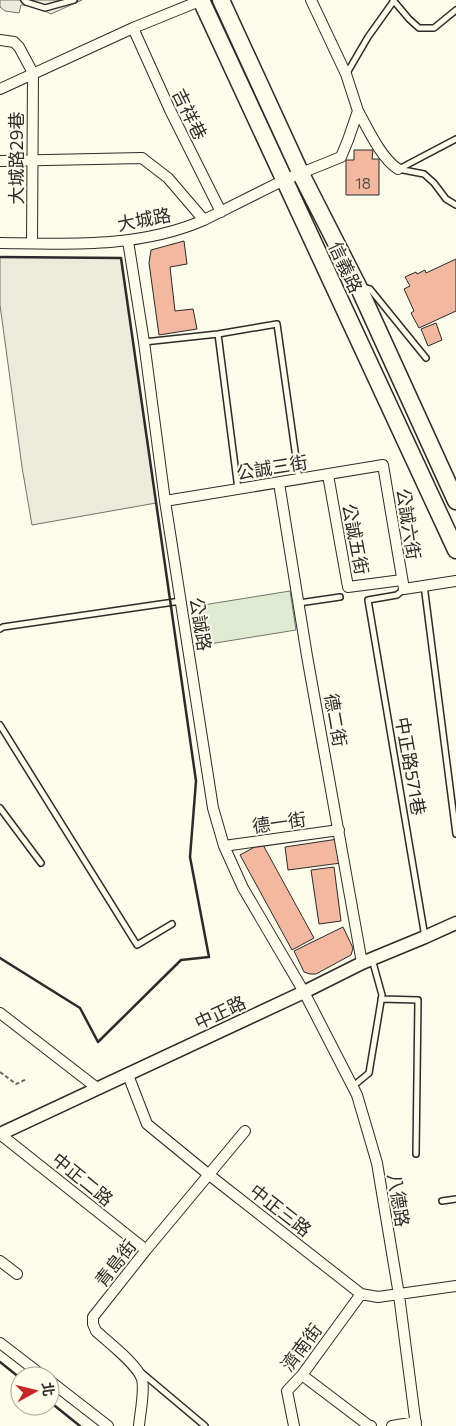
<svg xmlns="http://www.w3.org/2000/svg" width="456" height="1426" font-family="Commissioner,'Noto Sans TC',sans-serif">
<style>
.green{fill:#deebd1;stroke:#74746e}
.parking{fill:#eceadb;stroke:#74746e}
.building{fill:#f2b8a0;stroke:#2b2b2b}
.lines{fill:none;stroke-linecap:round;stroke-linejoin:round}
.service-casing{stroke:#2b2b2b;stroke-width:8}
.minor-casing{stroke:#2b2b2b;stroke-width:12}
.tertiary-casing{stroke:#2b2b2b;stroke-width:15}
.primary-casing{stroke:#2b2b2b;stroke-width:19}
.path{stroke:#6a6964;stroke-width:2;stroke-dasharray:4 2.5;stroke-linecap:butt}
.service{stroke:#fdfbea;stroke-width:5}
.minor{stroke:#fdfbea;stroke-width:10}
.tertiary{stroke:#fdfbea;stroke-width:12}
.primary{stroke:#fdfbea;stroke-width:16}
.wall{stroke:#2b2b2b;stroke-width:2.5}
.labels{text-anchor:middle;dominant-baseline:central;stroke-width:4;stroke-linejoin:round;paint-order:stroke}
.number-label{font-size:15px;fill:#5d4e48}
.street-label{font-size:18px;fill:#2b2b2b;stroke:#fdfbea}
</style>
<rect width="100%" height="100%" fill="#fdfbea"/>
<path class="green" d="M290,591L296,630L203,645L197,606Z"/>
<path class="parking" d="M0,0H82L51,14L32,5H21L19,13L5,11L0,7Z
M0,257L121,258L156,503L32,525L22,467L0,305Z"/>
<path class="building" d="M354,150H373L372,159H379V195H346V160H354Z
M184,241L187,264L170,267L175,311L193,309L197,329L159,335L149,263L151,250Z
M456,259V311L419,328L411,313L414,311L404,289L410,286L405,277L416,272L417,274L425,270L426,273Z
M436,323L442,340L428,346L421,329Z
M338,839L341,863L288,870L285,847Z
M262,843L314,938L292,950L240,855Z
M334,867L341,921L319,924L311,870Z
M343,927L353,948L351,955L316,974H310L304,972L294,951Z"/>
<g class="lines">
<defs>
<path id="service" d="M24,0L26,2L45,8L74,0
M393,0L409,19L419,28H434L456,10
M347,73L368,37L393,2
M398,169L424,174L434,183L446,199L456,205
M399,169L456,139
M362,287L370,289L426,358
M218,334L238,489
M144,342L218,334L277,324L299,479
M424,585L456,834
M404,589L397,595L368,600L425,937
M299,603L340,597
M0,629L3,627L181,601
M0,725L137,945L172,924
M0,808L41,863
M381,999L418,1000L416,1154
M352,1087L369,1073L382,995L372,959
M442,1201L456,1199
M142,1373L205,1426"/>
<path id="minor" d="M133,28L170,110L221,212
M0,40L14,42L19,47L33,73L32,243
M0,89L133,28L202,0
M358,111C368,129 381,158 398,169
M0,161L142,158L168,178L204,220
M128,241L144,342L165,501L213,808L224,846L243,888L304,992L357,1095L377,1163L399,1295L416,1426
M0,243C69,244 140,248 204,220L284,180L341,157L348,140L358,111L346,74L311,0
M328,475L348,587L402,580
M279,483L307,656L362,963
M165,501L383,465L404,589L456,581
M224,846L339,830
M0,1013L97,1088
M128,1075L147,1124L208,1174L361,1294L378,1297L456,1286
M0,1134L146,1250
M0,1261L17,1274
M0,1343L43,1376
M302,1375L368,1425L371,1426
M50,1381L108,1426
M139,1426C140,1413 145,1391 142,1379C137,1364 108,1342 96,1331L93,1324V1317L146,1250L245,1131
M294,1426L287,1391L302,1375L361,1294
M392,1426L416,1422"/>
<path id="tertiary" d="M0,1134L304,992L362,963L425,937L456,923"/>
<path id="primary" d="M201,0L456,550
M221,0L301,174L358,286L456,501"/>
</defs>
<use href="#service" class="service-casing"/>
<use href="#minor" class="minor-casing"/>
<use href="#tertiary" class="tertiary-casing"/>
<use href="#primary" class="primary-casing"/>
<path class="path" d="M0,1072L16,1084L27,1079"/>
<use href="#service" class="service"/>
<use href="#minor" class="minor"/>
<use href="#tertiary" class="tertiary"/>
<use href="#primary" class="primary"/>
<path class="wall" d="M0,257L121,258L196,781L190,857L209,957L181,960L98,1042L80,1008L0,958
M0,1362L20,1378
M50,1402L80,1426"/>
</g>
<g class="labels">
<g class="number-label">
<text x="363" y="183">18</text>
</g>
<g class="street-label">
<text transform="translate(190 114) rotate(64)">吉祥巷</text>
<text transform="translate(16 158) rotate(-90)">大城路29巷</text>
<text transform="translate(144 219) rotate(-11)">大城路</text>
<text transform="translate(346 267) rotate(65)">信義路</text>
<text transform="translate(272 467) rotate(-9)">公誠三街</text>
<text transform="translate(409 524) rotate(81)">公誠六街</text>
<text transform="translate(356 539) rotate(79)">公誠五街</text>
<text transform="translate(201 624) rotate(81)">公誠路</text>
<text transform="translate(336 720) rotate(80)">德二街</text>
<text transform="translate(411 766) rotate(80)">中正路571巷</text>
<text transform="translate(279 822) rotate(-8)">德一街</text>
<text transform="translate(220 1012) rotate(-25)">中正路</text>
<text transform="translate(83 1179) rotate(39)">中正二路</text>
<text transform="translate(399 1200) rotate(81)">八德路</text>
<text transform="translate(281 1210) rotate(38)">中正三路</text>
<text transform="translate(115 1263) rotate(-52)">青島街</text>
<text transform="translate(301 1347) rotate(-53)">濟南街</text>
</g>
</g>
<g transform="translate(35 1391) rotate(82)"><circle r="24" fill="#fdfbea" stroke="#a9a89e"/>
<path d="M0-4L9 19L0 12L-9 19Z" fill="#c62828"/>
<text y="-8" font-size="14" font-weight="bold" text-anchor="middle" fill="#2b2b2b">北</text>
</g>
</svg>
